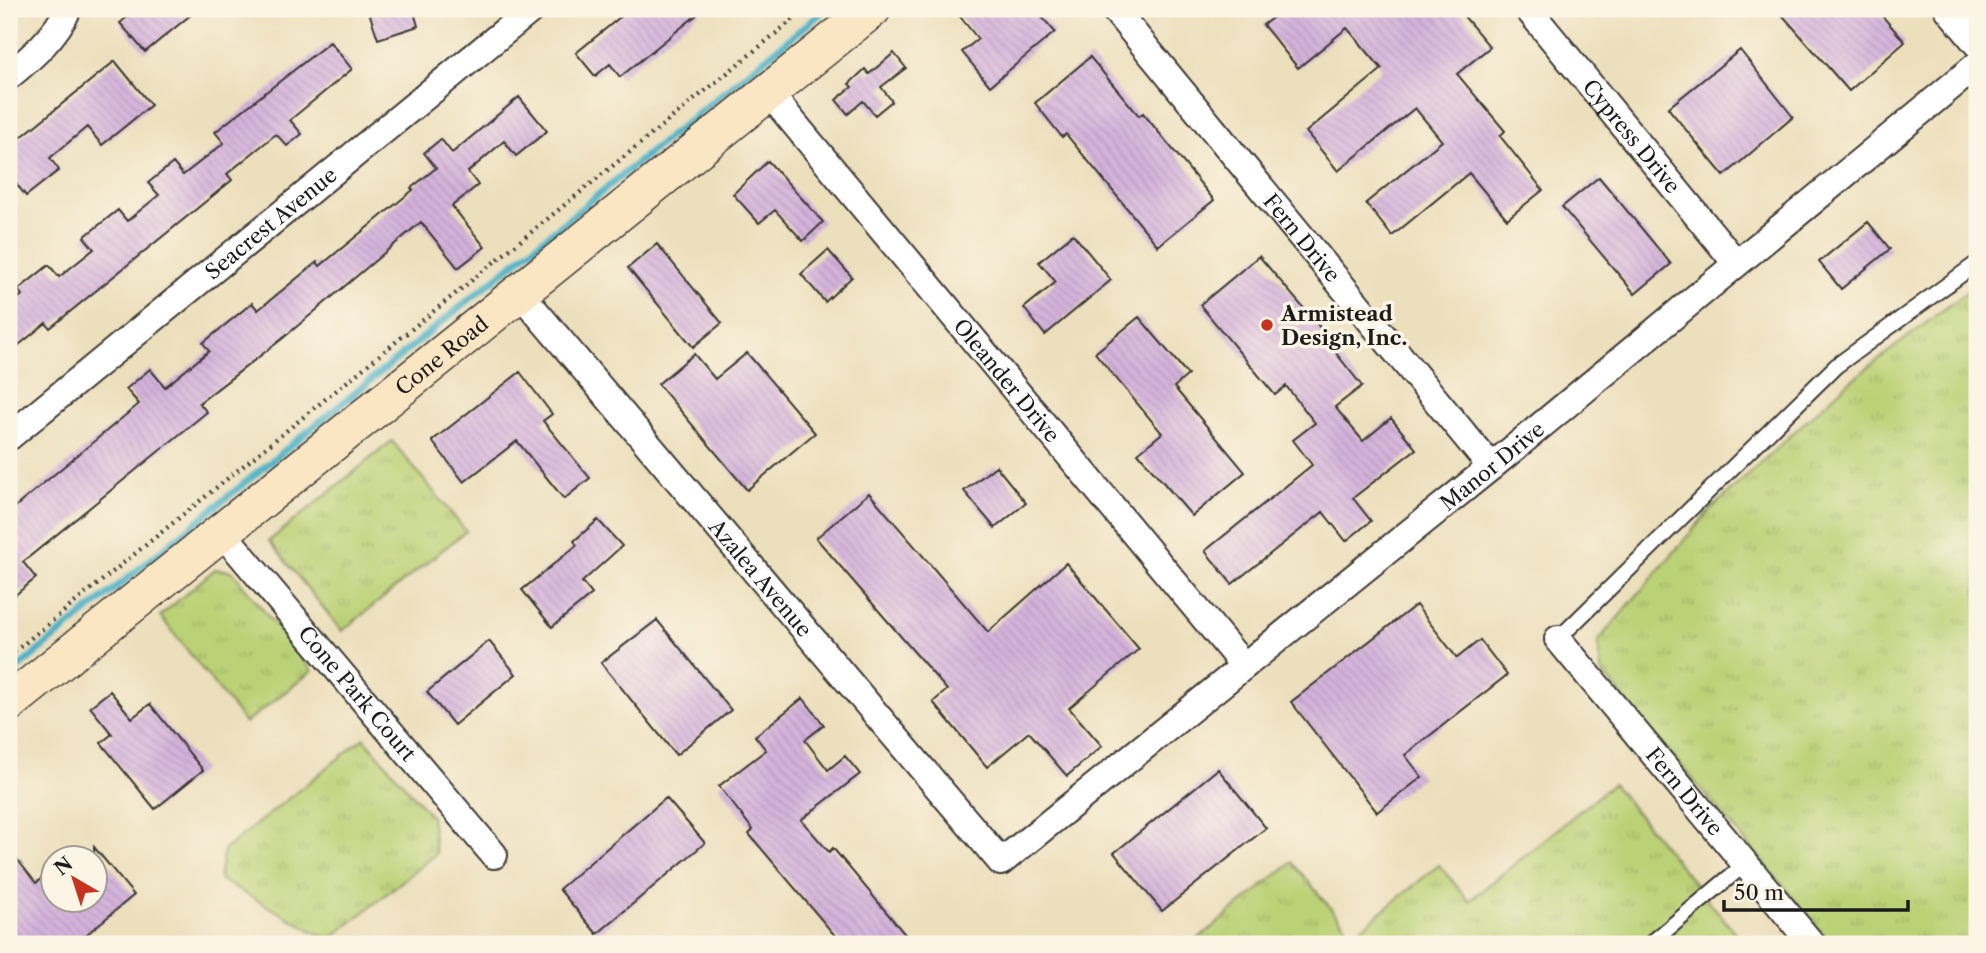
<svg xmlns="http://www.w3.org/2000/svg" width="1986" height="953" font-family="'Libre Caslon Text',serif">
<style>
.grass{fill:url(#grass-tufts);stroke:#6c7649;stroke-width:2}
.lines{fill:none;stroke-linecap:round;stroke-linejoin:round}
.stream{stroke:#49b2c7;stroke-width:7}
.building{fill:url(#building-back-hatch)}
.lane-casing{stroke:#3b3934;stroke-width:18}
.street-casing{stroke:#3b3934;stroke-width:30}
.secondary-casing{stroke:#3b3934;stroke-width:40}
.path{stroke:#3b3934;stroke-width:4.5;stroke-dasharray:2 5;stroke-linecap:butt}
.lane{stroke:#fff;stroke-width:14}
.street{stroke:#fff;stroke-width:26}
.secondary{stroke:#fbe6c4;stroke-width:37}
.poi-dot{fill:#c8321e;stroke:#fcf5e5;stroke-width:2.5}
.labels{text-anchor:middle;dominant-baseline:central;stroke-width:7;stroke-linejoin:round;paint-order:stroke}
.street-label{font-size:21px;fill:#1c1c1c;stroke:#fcf5e5}
.poi-label{font-size:21px;font-weight:bold;fill:#1c1c1c;stroke:#fcf5e5;text-anchor:start}
</style>
<defs>
<pattern id="grass-tufts" width="24" height="20" patternUnits="userSpaceOnUse" patternTransform="scale(1.75)"><rect width="24" height="20" fill="#bbd176"/><path d="M3 7l-1-3M5 7V3M7 7l1-3M15 17l-1-3M17 17v-4M19 17l1-3" fill="none" stroke="#a0b366"/></pattern>
<pattern id="building-back-hatch" width="6" height="6" patternUnits="userSpaceOnUse" patternTransform="scale(1.75)"><rect width="6" height="6" fill="#d4b2db"/><path d="M-1 5l2 2M0 0l6 6M5-1l2 2" fill="none" stroke="#b598bb"/></pattern>
</defs>
<rect width="100%" height="100%" fill="#fcf5e5"/>
<filter id="ink" filterUnits="userSpaceOnUse"><feTurbulence type="fractalNoise" baseFrequency=".0143" numOctaves="2"/><feDisplacementMap in="SourceGraphic" scale="14" xChannelSelector="R" yChannelSelector="G"/><feConvolveMatrix kernelMatrix="1 2 1 2 8 2 1 2 1" color-interpolation-filters="sRGB"/></filter>
<filter id="wash" filterUnits="userSpaceOnUse"><feTurbulence type="fractalNoise" baseFrequency=".00686" numOctaves="4" result="noise"/><feDisplacementMap in="SourceGraphic" scale="28" xChannelSelector="R" yChannelSelector="G"/><feGaussianBlur stdDeviation="1.57" result="paint"/><feColorMatrix in="noise" values="0 0 0 0 0 0 0 0 0 0 0 0 0 0 0 0 0 1.4 0 .05"/><feComposite in="paint" operator="in"/></filter>
<g filter="url(#wash)">
<rect width="100%" height="100%" fill="#ecdfbc"/>
<path class="grass" d="M1977,284V944H1832L1601,671L1598,641L1710,510L1844,386Z
M392,441L466,531L342,631L269,541Z
M215,569L232,571L312,671L245,723L160,616Z
M364,738L431,816L436,854L329,940L219,879L224,850Z
M1613,784L1744,944H1192L1292,862L1353,935L1439,865L1469,901Z"/>
<g class="lines">
<path class="stream" d="M9,675L826,9"/>
</g>
<g id="blocks">
<path class="building" d="M137,9H198L145,52L120,23Z
M368,9H413L418,26L378,39Z
M630,9H704L620,77L610,64L595,76L576,53Z
M954,9H1035L1055,32L990,86L962,52L978,39Z
M1284,9H1458L1490,47L1457,74L1505,131L1500,136L1543,190L1507,219L1469,173L1392,236L1366,203L1442,141L1415,108L1338,171L1306,132L1382,69L1347,28L1298,68L1263,25Z
M1777,9H1876L1905,42L1849,91Z
M330,42L352,69L290,120L302,134L287,146L276,134L227,174L232,180L50,328L46,323L9,353V306L22,295L18,290L49,265L59,277L94,249L84,237L118,210L127,221L159,195L148,183L173,163L183,175L224,143L215,132Z
M1740,50L1793,117L1724,176L1668,108Z
M894,53L906,68L881,87L892,101L875,115L863,101L848,114L836,100L852,87L849,84L865,69L869,74Z
M1090,57L1139,116L1143,113L1214,200L1158,246L1066,134L1062,137L1035,103Z
M115,61L151,105L102,145L87,127L50,158L59,170L26,196L9,175V147Z
M519,97L547,131L516,156L504,141L468,172L478,185L452,206L485,247L458,268L421,222L282,339L199,403L207,412L23,562L36,578L9,600V512L139,404L126,389L150,369L165,387L209,351L203,343L252,303L258,310L317,262L320,266L413,190L411,188L436,168L424,153L441,139L452,153Z
M768,161L823,222L803,241L775,210L759,223L733,194Z
M1599,177L1671,264L1635,294L1562,207Z
M1868,222L1890,249L1841,289L1819,262Z
M1073,234L1111,280L1045,335L1024,308L1056,282L1039,262Z
M657,244L722,323L693,347L628,268Z
M828,250L852,277L825,302L801,274Z
M1259,256L1335,345L1332,348L1362,386L1335,407L1363,441L1391,418L1416,449L1353,498L1371,521L1346,541L1323,512L1232,584L1205,551L1312,465L1293,440L1315,423L1286,386L1275,395L1200,305Z
M1139,317L1188,375L1174,387L1245,472L1192,516L1138,453L1162,433L1095,353Z
M747,353L815,433L747,490L658,384L694,354L715,379Z
M520,372L552,414L543,421L590,478L564,499L517,441L464,482L432,441Z
M996,466L1026,503L995,528L964,491Z
M869,493L988,632L1066,563L1139,649L1069,708L1102,746L1067,776L1029,732L987,767L933,702L947,690L816,538Z
M598,520L622,546L582,582L592,594L552,627L522,590L577,545L574,541Z
M1416,605L1457,658L1480,640L1507,675L1405,755L1422,777L1377,812L1291,702Z
M657,620L731,710L676,755L601,663Z
M489,641L516,674L454,725L427,692Z
M110,691L132,718L150,704L203,770L155,809L101,743L112,734L90,707Z
M803,698L824,725L805,740L828,770L845,756L860,774L801,820L829,852L833,848L913,944H842L749,834L753,830L719,786L766,750L755,736Z
M1218,769L1266,828L1162,911L1114,853Z
M666,798L705,843L597,934L559,889Z
M94,847L134,895L75,944H9V849L36,883L52,870V900H94Z"/>
</g>
</g>
<g filter="url(#ink)">
<use href="#blocks" fill-opacity="0" stroke="#3b3934" stroke-width="2"/>
<g class="lines">
<defs>
<path id="lane" d="M1558,639L1836,366L1977,263
M1650,944L1745,864"/>
<g id="street">
<path id="s1" d="M1114,9L1491,467"/>
<path id="s2" d="M1528,9L1736,263"/>
<path d="M1948,9L1977,44"/>
<path d="M9,76C32,57 56,36 68,9"/>
<path id="s3" d="M769,93L1244,666"/>
<path id="s4" d="M520,293L1001,862L1491,467L1977,65"/>
<path id="s5" d="M9,437L532,9"/>
<path id="s6" d="M221,531L494,855"/>
<path id="s7" d="M1558,639L1812,944"/>
</g>
<g id="secondary">
<path id="s8" d="M9,703L872,9"/>
</g>
</defs>
<use href="#lane" class="lane-casing"/>
<use href="#street" class="street-casing"/>
<use href="#secondary" class="secondary-casing"/>
<path class="path" d="M9,656L806,9"/>
<use href="#lane" class="lane"/>
<use href="#street" class="street"/>
<use href="#secondary" class="secondary"/>
</g>
</g>
<circle class="poi-dot" cx="1267" cy="325" r="7"/>
<g class="labels">
<g class="street-label">
<text stroke="none"><textPath href="#s2" startOffset="164">Cypress Drive</textPath></text>
<text stroke="none"><textPath href="#s5" startOffset="338">Seacrest Avenue</textPath></text>
<text stroke="none"><textPath href="#s1" startOffset="296">Fern Drive</textPath></text>
<text stroke="none"><textPath href="#s8" startOffset="555">Cone Road</textPath></text>
<text stroke="none"><textPath href="#s3" startOffset="373">Oleander Drive</textPath></text>
<text stroke="none"><textPath href="#s4" startOffset="1376">Manor Drive</textPath></text>
<text stroke="none"><textPath href="#s4" startOffset="373">Azalea Avenue</textPath></text>
<text stroke="none"><textPath href="#s6" startOffset="212">Cone Park Court</textPath></text>
<text stroke="none"><textPath href="#s7" startOffset="198">Fern Drive</textPath></text>
</g>
<g class="poi-label">
<text x="1281" y="313">Armistead<tspan x="1281" dy="24">Design, Inc.</tspan></text>
</g>
</g>
<rect width="1986" height="953" fill="none" stroke="#fcf5e5" stroke-width="35"/>
<g transform="translate(74 879) rotate(321)"><circle r="33" fill="#fcf5e5" stroke="#a29e95" stroke-width="2"/>
<path d="M0-5L12 26L0 18L-12 26Z" fill="#c8321e"/>
<text y="-10" font-size="19" font-weight="bold" text-anchor="middle" fill="#1c1c1c">N</text>
</g>
<path d="M1724 900v10h184v-10" fill="none" stroke="#1c1c1c" stroke-width="3.5"/>
<text x="1734" y="900" font-size="21" fill="#1c1c1c" stroke="#fcf5e5" stroke-width="5" paint-order="stroke">50 m</text>
</svg>
